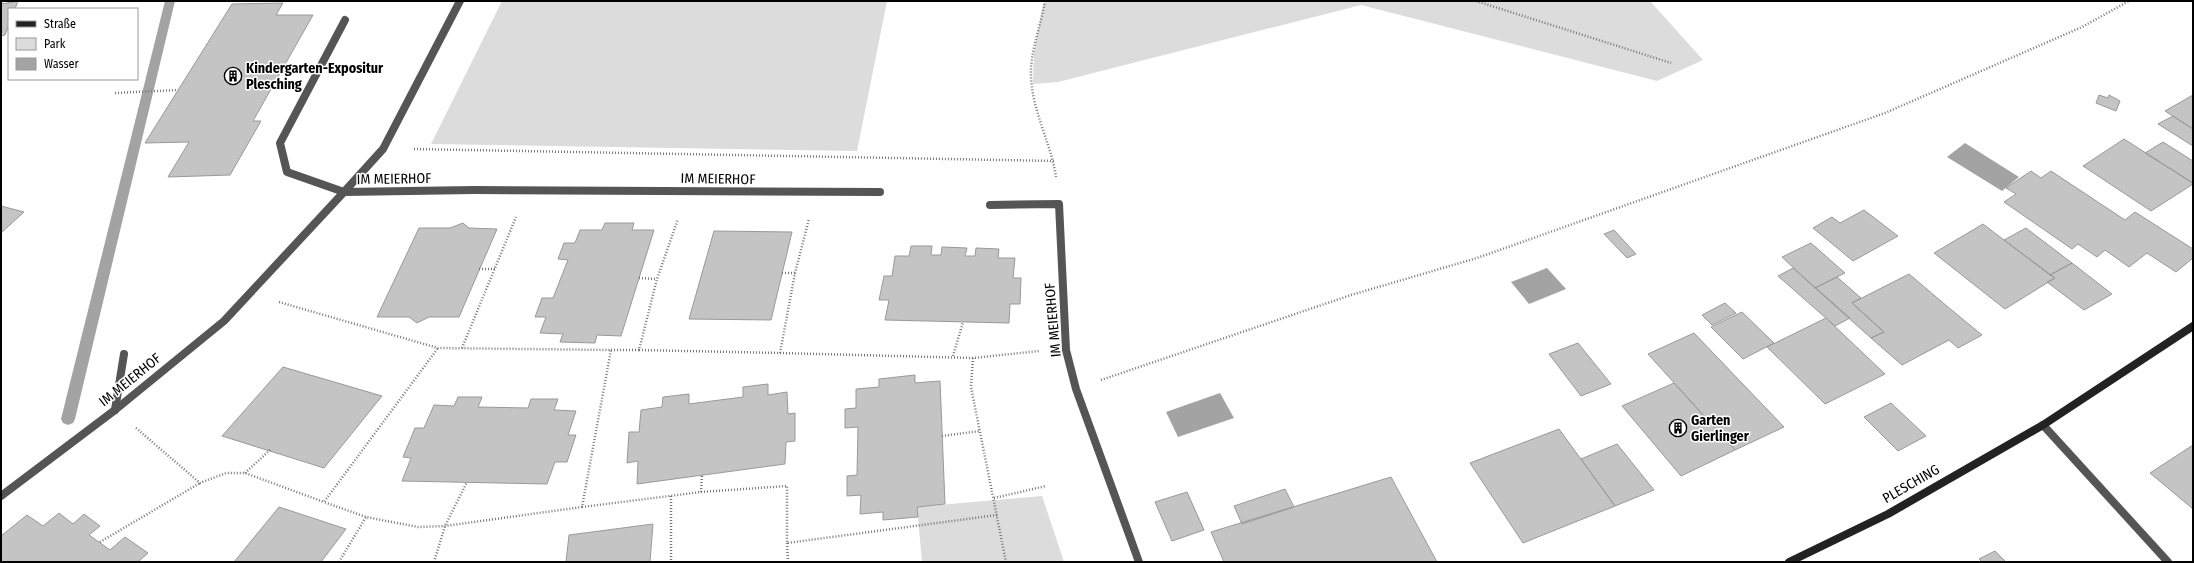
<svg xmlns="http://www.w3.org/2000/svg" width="2194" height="563" font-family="'Fira Sans Condensed',sans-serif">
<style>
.green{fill:#dcdcdc}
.water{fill:#a3a3a3}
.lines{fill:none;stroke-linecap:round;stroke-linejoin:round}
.stream{fill:#a3a3a3;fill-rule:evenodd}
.building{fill:#c4c4c4;stroke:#999}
.path{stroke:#777;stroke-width:2.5;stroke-dasharray:1 2;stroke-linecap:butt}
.lane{stroke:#555;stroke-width:8}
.street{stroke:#555;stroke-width:8}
.secondary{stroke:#222;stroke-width:8}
.labels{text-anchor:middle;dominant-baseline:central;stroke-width:3;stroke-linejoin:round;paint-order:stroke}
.poi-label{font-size:14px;font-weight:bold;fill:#000;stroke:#fff;text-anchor:start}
.street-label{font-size:14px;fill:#000;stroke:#fff}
</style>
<rect width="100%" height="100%" fill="#fff"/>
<path class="green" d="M502,1H887L857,151L431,144Z
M1044,1H1650L1703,60L1657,81L1361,5L1058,82L1033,84L1034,51Z
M1042,496L1064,562H922L917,507Z"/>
<path class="water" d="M1965,143L2019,177L2002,191L1947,157Z
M1547,268L1566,289L1529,304L1511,282Z
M1220,393L1234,418L1178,437L1166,412Z"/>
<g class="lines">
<path class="stream" d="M165,1H175L75,419L73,423L68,425L63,423L61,419Z"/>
</g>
<path class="building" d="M18,1L15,9H9V24L5,35L1,36V4Z
M283,3L276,15H313L253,121H261L230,175L168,177L189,142L145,143L232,4Z
M2099,95L2108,98L2109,95L2120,101L2116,111L2096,103Z
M2193,95V129L2165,111Z
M2173,116L2193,129V146L2158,124Z
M2124,139L2193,183V184L2151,211L2083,166Z
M2163,142L2193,161V181L2191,182L2145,153Z
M2031,171L2041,178L2051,171L2125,220L2135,212L2193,249V258L2176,272L2147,253L2129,267L2105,250L2097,257L2078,244L2072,249L2004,202L2016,194L2006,188Z
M1,206L24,212L1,233Z
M1864,210L1898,236L1853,261L1813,228L1832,217L1840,223Z
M463,223L469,228L497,229L459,317H429L417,323L409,317H377L419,228H450Z
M605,223H634L632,230H654L621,336L597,335L595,343L560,342L563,334L540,333L546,317H535L542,298H553L568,260L558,259L564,243H575L580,230H602Z
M1983,224L2004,240L2055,278L2005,309L1934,253Z
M2026,228L2072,263L2050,275L2004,240Z
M1614,230L1636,254L1627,258L1604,234Z
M714,231L792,232L771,320L689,319Z
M1811,243L1845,273L1815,288L1782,257Z
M911,246H932L931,255H941L942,247L967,248L965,256H975L976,248L999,249L998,258H1015L1013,278H1021L1020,304H1010L1009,323L885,320L889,300H879L884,276H892L895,256H909Z
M2072,263L2112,294L2084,310L2047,282L2055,278L2050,275Z
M1793,268L1850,318L1835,326L1778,276Z
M1909,274L1948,307L1982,335L1958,348L1949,340L1902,365L1871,338L1884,332L1852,303Z
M1837,277L1861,298L1852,303L1884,332L1871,338L1815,288Z
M1725,303L1736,313L1712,325L1702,315Z
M1742,312L1774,343L1743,359L1711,327Z
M1826,318L1885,374L1825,404L1767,347Z
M1694,333L1784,427L1735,450L1648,354Z
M1578,343L1611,384L1581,396L1549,354Z
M283,367L382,396L324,468L222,436Z
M915,375V383L940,381L945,504L917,507L918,517L883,520V512L860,514L861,495L847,496V476L857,475L858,427L845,428V409L856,408V389L879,387V379Z
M1674,383L1735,450L1681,476L1622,406Z
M768,384V395L787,392L788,414L795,413V441L786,442L785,464L637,484L638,461L627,463L629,432H639L641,410L662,407L663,397L689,394V404L743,397V387Z
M458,397H482L478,407L528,408L531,399H558L554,410L576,411L568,435H576L567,462H555L547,484L402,481L411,458L403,457L415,428H424L434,405L454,406Z
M1891,403L1926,436L1898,451L1864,417Z
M1559,429L1615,506L1523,543L1470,463Z
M1617,444L1654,490L1615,506L1581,459Z
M2193,445V509L2150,473Z
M1391,477L1437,562H1224L1211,532Z
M1285,489L1294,507L1242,524L1234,506Z
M1187,492L1204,530L1172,541L1155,502Z
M279,507L346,529L321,562H234Z
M59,513L73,524L84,514L100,526L89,535L110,550L125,537L148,553L138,562H1V536L27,515L43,526Z
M653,524L650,562H566L569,535Z
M1995,551L2006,562H1982L1979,559Z"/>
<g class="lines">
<path class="path" d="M1045,1C1041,26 1030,51 1031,76C1032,111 1051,143 1056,177
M1476,1L1671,63
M115,93L178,90
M414,149L1055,161
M479,269H495
M782,273H795
M639,278L657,279
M279,302L438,348L611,350L582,507L445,526L418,527L366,517L324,502
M462,348L516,217
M611,350H639L657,279L678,219
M639,350L780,353L795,273L809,219
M780,353L973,358L1039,351
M953,356L963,322
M973,358L971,387L1006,562
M1101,380L1351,295L1477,258L1885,113L2082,27L2129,1
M136,428L200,483L226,473H245L324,502L438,348
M942,436L980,431
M245,473L270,450
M701,492L702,475
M671,496V562
M994,498L1046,486
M582,507L701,492L787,486V543L997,515
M100,542L200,483
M787,543L788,562
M339,562L366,517
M434,562L445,526L467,482"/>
<path class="lane" d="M345,20L280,143L287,172L344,192L383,149L460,1
M115,410L124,354"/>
<path class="street" d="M990,205L1059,204L1066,350L1076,389L1139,562
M2043,425L2168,562
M1,496L115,410L224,321L344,192L474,190L880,192"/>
<path class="secondary" d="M1789,562L1888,514L2043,425L2193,326"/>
</g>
<defs>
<symbol id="building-ring" viewBox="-11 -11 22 22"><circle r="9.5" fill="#fff" stroke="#000" stroke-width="1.5"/><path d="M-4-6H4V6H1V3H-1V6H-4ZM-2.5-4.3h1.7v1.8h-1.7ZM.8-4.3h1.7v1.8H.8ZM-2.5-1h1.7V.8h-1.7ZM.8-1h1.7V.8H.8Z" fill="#000"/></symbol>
</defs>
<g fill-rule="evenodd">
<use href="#building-ring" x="223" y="66" width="20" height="20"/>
<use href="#building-ring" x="1668" y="418" width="20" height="20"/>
</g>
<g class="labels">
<g class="poi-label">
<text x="246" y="68">Kindergarten-Expositur<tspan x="246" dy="16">Plesching</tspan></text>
<text x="1691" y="420">Garten<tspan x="1691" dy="16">Gierlinger</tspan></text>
</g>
<g class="street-label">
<text transform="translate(394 179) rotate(-1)">IM MEIERHOF</text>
<text transform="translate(718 179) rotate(1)">IM MEIERHOF</text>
<text transform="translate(1053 320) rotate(-95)">IM MEIERHOF</text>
<text transform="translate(130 380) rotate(-39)">IM MEIERHOF</text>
<text transform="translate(1911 484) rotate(-30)">PLESCHING</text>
</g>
</g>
<rect width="2194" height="563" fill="none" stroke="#000000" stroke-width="4"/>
<rect x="8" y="8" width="130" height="72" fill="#ffffff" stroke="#999999"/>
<rect x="16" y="21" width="20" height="6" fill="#222222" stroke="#999999"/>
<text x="44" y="28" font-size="12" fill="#000000">Straße</text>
<rect x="16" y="38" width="20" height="12" fill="#dcdcdc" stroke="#999999"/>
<text x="44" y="48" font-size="12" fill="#000000">Park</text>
<rect x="16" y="58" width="20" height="12" fill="#a3a3a3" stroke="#999999"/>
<text x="44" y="68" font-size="12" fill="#000000">Wasser</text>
</svg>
